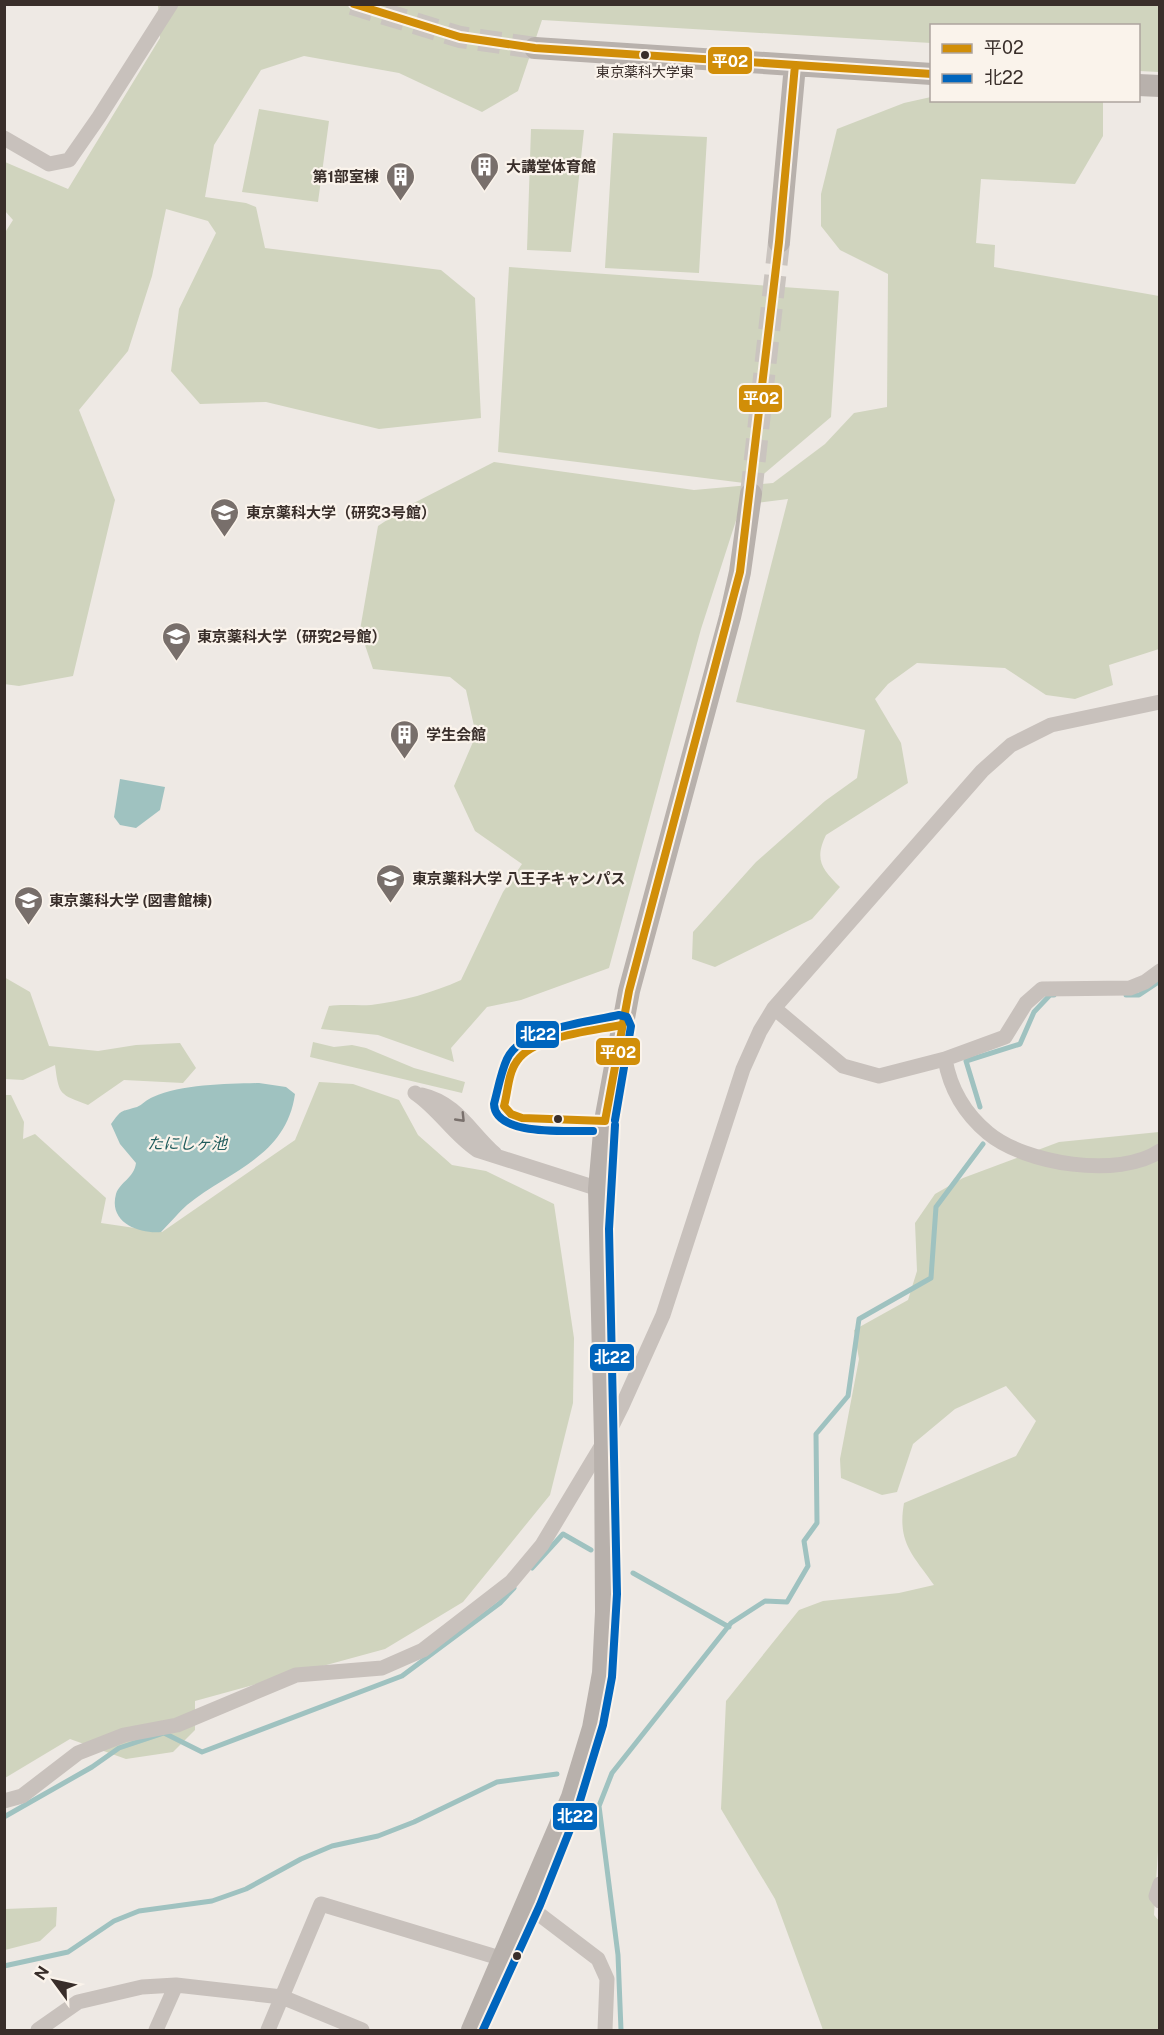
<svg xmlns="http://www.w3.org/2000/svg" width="1164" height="2035" font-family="'Public Sans','Noto Sans JP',sans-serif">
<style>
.green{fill:#d0d4be}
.water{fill:#9fc2c0}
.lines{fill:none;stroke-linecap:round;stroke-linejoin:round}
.stream{stroke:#9fc2c0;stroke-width:5}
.secondary-tunnel{stroke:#cac4bf;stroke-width:22;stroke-dasharray:22 11;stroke-linecap:butt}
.street{stroke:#c8c1bc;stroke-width:15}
.secondary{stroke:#b8b1ac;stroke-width:22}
.bus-1-casing{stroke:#faf3eb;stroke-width:12}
.bus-2-casing{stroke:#faf3eb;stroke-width:12}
.bus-1{stroke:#d18e08;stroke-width:8}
.bus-2{stroke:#0065bd;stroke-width:8}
.oneway{stroke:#79706c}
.bus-dot{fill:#392e2a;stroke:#faf3eb;stroke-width:2}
.labels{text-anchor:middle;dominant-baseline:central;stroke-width:4.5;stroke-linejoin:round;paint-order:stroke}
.bus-label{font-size:14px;fill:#392e2a;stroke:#faf3eb}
.poi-label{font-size:15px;font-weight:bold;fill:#392e2a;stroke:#faf3eb;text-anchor:start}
.water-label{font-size:16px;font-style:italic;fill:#1e5b5b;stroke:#faf3eb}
.line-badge{stroke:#faf3eb;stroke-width:2}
.badge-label{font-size:16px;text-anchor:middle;font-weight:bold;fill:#fff}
</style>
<rect width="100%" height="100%" fill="#eee9e4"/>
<path class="green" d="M158,5H1159V72L1139,71L1138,26H932L931,43L542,20L518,91L482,112L399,73L304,56L261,70L214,145L205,197L246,203L256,207L265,248L441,270L475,298L481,418L379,429L266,402L200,404L171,371L179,309L216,233L208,221L166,209L152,276L128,351L79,410L115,500L73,676L19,686L4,684V234L13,220L5,211V162L68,189L160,38Z
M931,97L932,100L1103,101V136L1075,184L981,179L976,243L995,245L994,267L1159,296V649L1109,665L1113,685L1075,699L1046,695L1005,668L917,663L888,684L875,699L901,743L908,783L826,835C814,860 822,869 840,887L812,919L715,967L692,959L693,932L756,862L825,801L857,778L865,730L736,702L788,499L741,505L701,629L609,968L521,1000L487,1007L451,1048L454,1062L378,1035L321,1029L329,1006C343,1004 358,1006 371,1005C403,1001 432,993 461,980L503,892L522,864L475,831L454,786L476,735L466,690L450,677L373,669L360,630L378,526L408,506L494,462L694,490L773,483L825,444L854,413L887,407L888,274L840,250L821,226V194L837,129L904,103Z
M259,109L329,121L318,202L242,192Z
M531,129L584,130L571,252L527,250Z
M613,133L707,137L699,273L605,268Z
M509,267L839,291L831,417L752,484L498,452Z
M4,977L30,992L49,1046L98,1051L136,1045L180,1043L196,1068L183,1083L124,1080L88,1105C59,1094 59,1095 55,1065L23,1080L5,1079Z
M313,1042L334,1047L352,1045L366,1048L414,1068L465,1082L462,1093L310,1057Z
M319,1082L353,1084L399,1100L418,1135L452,1165L486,1171L554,1204L574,1338L573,1403L550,1495L463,1602L385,1649L195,1701V1730L173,1752L126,1759L70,1739L5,1778V1095H11L24,1122L23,1139L35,1134L106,1198L101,1223L162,1232L295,1140Z
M1159,1132V1835L1154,1915L1160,1922L1159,2030H823L775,1899L721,1809L726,1701L799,1610L823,1601L899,1593L934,1585C913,1555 897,1543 904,1503L1016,1456L1036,1421L1006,1386L955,1409L913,1444L897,1492L882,1495L841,1478L840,1459L859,1359L854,1330L908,1300L917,1271L915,1223L935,1194L963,1178L1059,1142Z
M57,1907L56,1926L40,1941L5,1950V1909Z"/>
<path class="water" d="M120,779L165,787L160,810L136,828L120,825L114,817Z
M259,1083L286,1087L295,1094C286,1157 230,1170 187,1205C178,1213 170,1223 161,1232C140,1234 108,1223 116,1194C120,1182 134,1178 136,1163L120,1144L111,1124C122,1109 120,1112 137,1107C142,1105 147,1099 153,1097C182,1084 228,1084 259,1083Z"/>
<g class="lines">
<path class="stream" d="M1126,995H1139L1160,981
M980,1107L966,1061L1020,1044L1034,1012L1050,995H1054
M532,1568L563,1534L591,1550
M633,1573L729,1627
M4,1817L92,1767L119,1748L164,1733L202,1752L402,1676L500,1603L514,1588
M4,1966L68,1952L114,1921L139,1911L212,1901L246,1889L301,1859L332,1846L378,1836L414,1822L497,1782L557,1774
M621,2030L618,1955L599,1806L612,1773L731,1623L765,1601L787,1602L808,1566L804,1541L817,1523L816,1434L848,1396L859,1319L931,1278L936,1207L983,1144"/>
<path class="secondary-tunnel" d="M352,4L460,37L535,48
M751,494L779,242"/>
<path class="street" d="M4,138L49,164L69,160L99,117L171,4
M774,1008L843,1066L879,1076L945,1059L1005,1037L1026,1003L1042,989L1130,988L1145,982L1160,971
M945,1059C950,1088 964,1113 988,1133C1025,1164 1119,1179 1160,1151
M415,1093C439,1109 453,1134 477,1150L599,1189
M422,1095C457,1103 470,1132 495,1154
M4,1801L22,1796L78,1753L124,1735L177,1725L296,1675L382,1668L423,1650L511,1582L542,1545L605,1440L622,1406L663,1315L743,1069L760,1031L774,1008L982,771L1011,745L1051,725L1160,702
M1160,1884L1156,1896L1160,1901
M527,1905L598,1959L607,1979L605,2030
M38,2030L78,2002L142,1987L176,1985L282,1997L362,2030
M156,2030L176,1985
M268,2030L321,1904L503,1959"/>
<path class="secondary" d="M535,48L932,74
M1138,85L1160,86
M779,242L795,65
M472,2030L572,1797L593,1728L603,1673L606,1612L605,1440L599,1189L605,1121L629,991L730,617L740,572L751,494"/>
<defs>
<path id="bus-1" d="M354,4L460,37L535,48L932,74
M621,1025C593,1031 534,1036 517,1061C508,1073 508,1092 504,1106L511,1114L522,1118L605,1121L629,991L740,572L779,242L795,65"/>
<path id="bus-2" d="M593,1131C569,1130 495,1137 494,1104C498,1089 501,1072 507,1059C521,1028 589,1022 619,1015L627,1017L631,1026L615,1120
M483,2030L540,1905L575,1817L603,1725L612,1677L617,1594L609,1229L615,1125"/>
</defs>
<use href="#bus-1" class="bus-1-casing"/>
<use href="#bus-2" class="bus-2-casing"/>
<use href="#bus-1" class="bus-1"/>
<use href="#bus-2" class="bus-2"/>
</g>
<defs><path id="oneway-chevron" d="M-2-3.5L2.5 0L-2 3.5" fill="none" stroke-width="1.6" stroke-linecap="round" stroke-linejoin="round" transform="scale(1.5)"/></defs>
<use class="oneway" href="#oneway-chevron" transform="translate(461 1118) rotate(46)"/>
<defs>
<symbol id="building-pin" viewBox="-11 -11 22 30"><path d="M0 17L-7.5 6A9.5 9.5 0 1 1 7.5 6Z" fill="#786f6b" stroke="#faf3eb"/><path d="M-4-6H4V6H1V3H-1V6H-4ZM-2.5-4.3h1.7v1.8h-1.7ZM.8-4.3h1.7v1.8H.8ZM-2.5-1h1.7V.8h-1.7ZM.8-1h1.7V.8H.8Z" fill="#fff"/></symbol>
<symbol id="university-pin" viewBox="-11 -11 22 30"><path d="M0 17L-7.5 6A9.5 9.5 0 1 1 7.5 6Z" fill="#786f6b" stroke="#faf3eb"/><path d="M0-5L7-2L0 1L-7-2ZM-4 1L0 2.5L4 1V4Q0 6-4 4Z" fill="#fff"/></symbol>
</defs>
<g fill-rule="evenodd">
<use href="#building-pin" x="468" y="150" width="33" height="45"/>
<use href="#building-pin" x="384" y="160" width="33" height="45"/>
<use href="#university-pin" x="208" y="496" width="33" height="45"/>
<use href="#university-pin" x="160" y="620" width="33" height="45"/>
<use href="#building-pin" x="388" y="718" width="33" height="45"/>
<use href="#university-pin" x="374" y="862" width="33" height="45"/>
<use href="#university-pin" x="12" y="884" width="33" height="45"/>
</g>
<g class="bus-dot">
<circle cx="645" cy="55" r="5"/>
<circle cx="558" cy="1119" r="5"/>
<circle cx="517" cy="1956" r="5"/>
</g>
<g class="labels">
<g class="bus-label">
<text x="645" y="72">東京薬科大学東</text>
</g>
<g class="poi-label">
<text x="506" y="166">大講堂体育館</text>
<text x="379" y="176" text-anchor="end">第1部室棟</text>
<text x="246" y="512">東京薬科大学（研究3号館）</text>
<text x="197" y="636">東京薬科大学（研究2号館）</text>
<text x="426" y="734">学生会館</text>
<text x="412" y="878">東京薬科大学 八王子キャンパス</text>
<text x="49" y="900">東京薬科大学 (図書館棟)</text>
</g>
<g class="water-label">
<text x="187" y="1143">たにしヶ池</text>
</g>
</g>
<g class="line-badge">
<rect x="707" y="46" width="46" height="29" rx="6" fill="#d18e08"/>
<rect x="738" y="384" width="45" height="29" rx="6" fill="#d18e08"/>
<rect x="515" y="1020" width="45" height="29" rx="6" fill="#0065bd"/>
<rect x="595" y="1037" width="46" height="29" rx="6" fill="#d18e08"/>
<rect x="589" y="1343" width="46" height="29" rx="6" fill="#0065bd"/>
<rect x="552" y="1802" width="46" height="29" rx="6" fill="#0065bd"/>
</g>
<g class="badge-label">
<text x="730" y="67">平02</text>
<text x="761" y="404">平02</text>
<text x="538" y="1040">北22</text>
<text x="618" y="1058">平02</text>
<text x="612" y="1363">北22</text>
<text x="575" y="1822">北22</text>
</g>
<rect width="1164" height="2035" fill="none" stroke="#392e2a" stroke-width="12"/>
<rect x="930" y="24" width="210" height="78" fill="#faf3eb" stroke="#ada49e" stroke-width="1.5"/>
<rect x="942" y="44" width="30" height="9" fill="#d18e08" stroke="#ada49e" stroke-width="1.5"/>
<text x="984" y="54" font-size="18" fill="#392e2a">平02</text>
<rect x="942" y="74" width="30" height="9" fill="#0065bd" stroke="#ada49e" stroke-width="1.5"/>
<text x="984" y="84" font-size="18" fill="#392e2a">北22</text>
<g transform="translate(54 1981) rotate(303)" stroke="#faf3eb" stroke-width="4.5" paint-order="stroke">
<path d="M0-4.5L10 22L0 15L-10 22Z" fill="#392e2a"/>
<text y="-9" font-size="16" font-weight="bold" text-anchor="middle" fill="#392e2a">N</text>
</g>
</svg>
